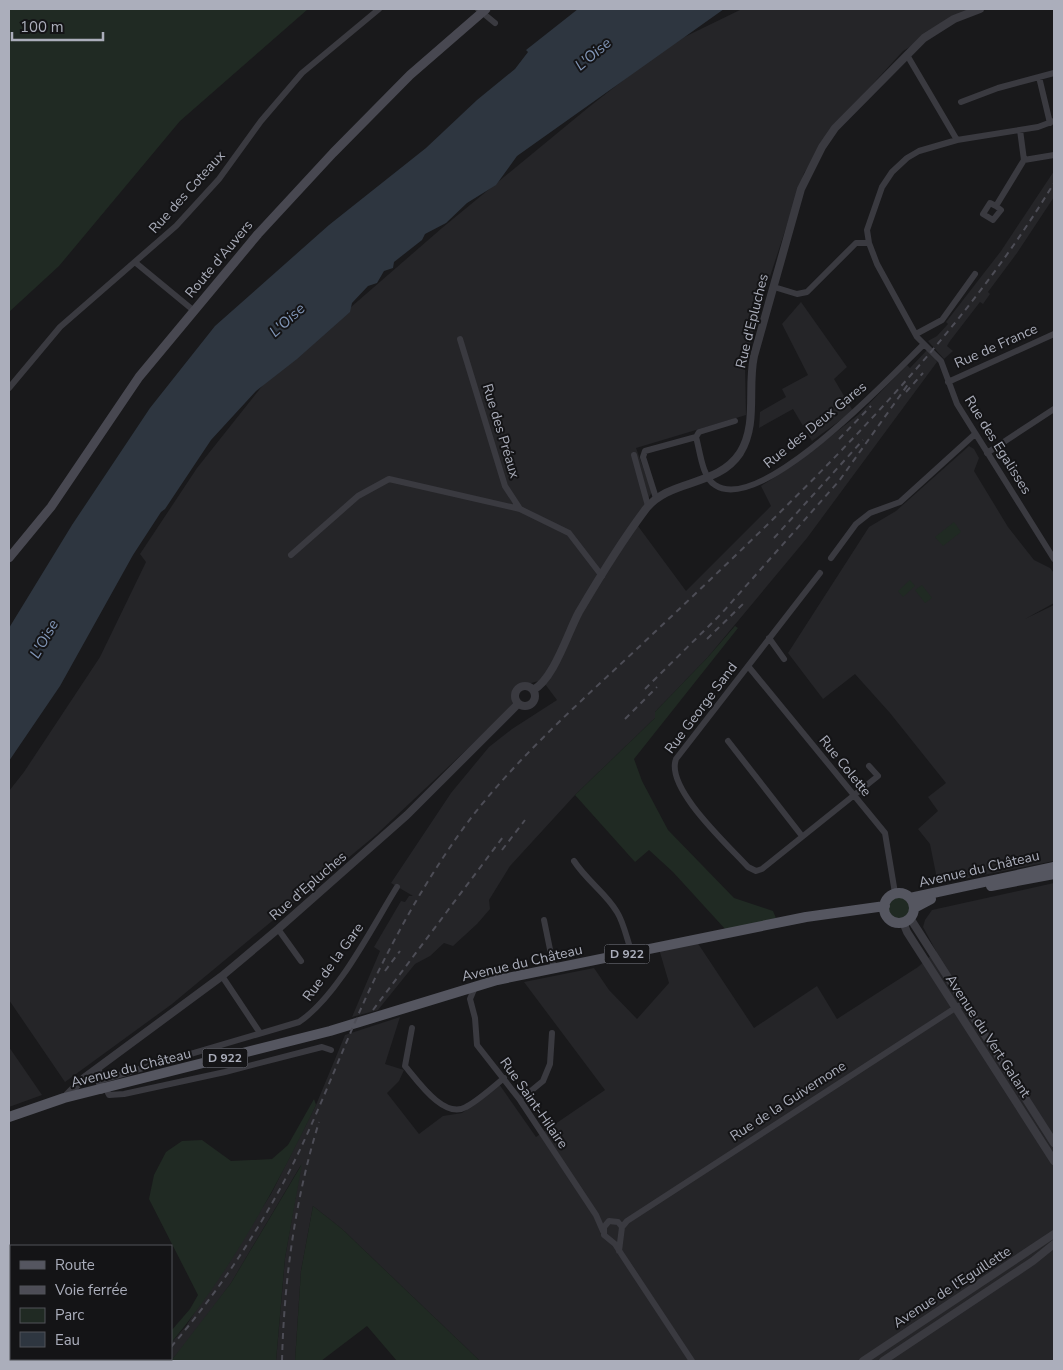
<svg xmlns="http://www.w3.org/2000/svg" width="1063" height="1370" font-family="'Nunito Sans',sans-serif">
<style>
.built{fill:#252528}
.green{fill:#202a23}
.water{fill:#2e3640}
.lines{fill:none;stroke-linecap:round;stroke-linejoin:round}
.minor{stroke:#3a3a40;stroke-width:6}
.tertiary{stroke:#3a3a40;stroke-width:8}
.secondary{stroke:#484851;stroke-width:9}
.primary{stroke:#555660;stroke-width:10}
.rail{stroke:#4d4d56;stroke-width:2;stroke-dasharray:6 5;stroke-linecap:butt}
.labels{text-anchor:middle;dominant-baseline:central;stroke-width:4;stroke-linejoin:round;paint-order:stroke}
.shield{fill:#141416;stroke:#7e808a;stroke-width:1}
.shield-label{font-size:12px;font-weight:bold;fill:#abaebb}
.street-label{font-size:14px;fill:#abaebb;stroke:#141416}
.water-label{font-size:15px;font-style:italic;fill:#8196b7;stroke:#141416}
</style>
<rect width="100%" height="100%" fill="#19191b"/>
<path class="built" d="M742,9H974L903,51L839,121L804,173L757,316L745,366L746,415L636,448L652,492L635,522L686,591L771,506L761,486L794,465L858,415L907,365L910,368L927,350L934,356L937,362L807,538L708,657L655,712V718L575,795L510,866L489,900L490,909L477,924L453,946L444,943L430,956L415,964L378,1010L352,1017L380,951L374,947L401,901L405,902L409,896H413L391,883L451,793L489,747L512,729L557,700L542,680L517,687L514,705L377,834L172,1004L65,1082L9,1000V791L24,772L100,657L146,562L140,554L197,468L267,380L442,228L589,107L668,45Z
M1054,171V197L1017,253L988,292L990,294L983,304L980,302L950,341L947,346L953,351L944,359L928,341L937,336L948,324L946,322L1001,251Z
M801,302L847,367L834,379L853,411L812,441L793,409L759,428L760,412L786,397L782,389L808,375L782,324Z
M969,446L974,449L979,458L974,471L1008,527L1034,560L1050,568L1054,573V603L1025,619L1054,605V861L938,884L930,844L918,829L938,811L928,797L946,783L890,713L855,674L823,699L788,653L869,527L896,511Z
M1054,883V1361H480L342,1229L313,1206L301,1271L295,1361H276L285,1258L301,1165L231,1283L193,1335L171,1361H156L158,1359H171V1343L186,1326L271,1194L316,1105L345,1035L400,1017L385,1064L404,1070L399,1081L387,1093L419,1134L443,1116L462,1113L499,1084L536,1137L605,1090L524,982L594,968L609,990L637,1019L669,983L659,949L697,942L754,1028L817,986L837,1019L918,967L936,951L923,927L925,920L932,910Z
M9,1047L42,1095L9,1107Z"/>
<path class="green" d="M9,9H308L180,121L59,266L9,312Z
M954,522L961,532L943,546L935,537Z
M910,580L915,586L903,597L898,591Z
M922,585L932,598L925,603L915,590Z
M735,626L738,628L634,759L642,781L668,830L734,898L773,911L776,918L726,930L673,872L649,850L635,862L575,795L655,718V712L708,657Z
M888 907a11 11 0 1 1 22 0a11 11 0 1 1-22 0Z
M314,1099L316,1105C276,1188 231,1271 171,1343V1331L190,1309L198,1295L149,1199L154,1175L166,1152L182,1141L202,1140L231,1161L272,1159L288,1145Z
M302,1164L285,1258L276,1361H171L231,1283Z
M313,1206L342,1229L480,1361H397L367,1326L321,1361H295L301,1271Z
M11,1298V1359H52L51,1361H9V1300Z"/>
<path class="water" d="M578,9H724L517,156L496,185L467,203L446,223L425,234L422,240L394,262L393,268L384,271L377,283L368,286L352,303L350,312L297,359L256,391L211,440L165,509L161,512L133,555L60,686L9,761V628L72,525L150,408L215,326L329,225L426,148L477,100L515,69L528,52L526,50Z"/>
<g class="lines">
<path class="minor" d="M478,9L495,23
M907,55L957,140
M1039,77L1050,123
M961,102L998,88L1054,73
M1054,121L1038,127L957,140L919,151L907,158L892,172L882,187L867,230L869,243L877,264L917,337L941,361L957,404L1054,559
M1024,160L1054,155
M996,206L1001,210L993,220L983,214L990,203L996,206L1024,160L1020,130
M136,263L193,310
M774,287L797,294L807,292L856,243H869
M916,334L942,320L975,274
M460,339L505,486L520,509L569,533L602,576
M948,382L1054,334
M9,388L60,327L176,226L219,179L261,121L302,73L379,9
M696,437L699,432L735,421
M987,453L1054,409
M634,455L648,506
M656,498L643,457L645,451L696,437C700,451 702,477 715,485C761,516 892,375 924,344
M291,555L358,496L389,479L520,509
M831,558L856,524L870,513L900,502L975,434
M820,573L676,759C665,788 728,845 748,867L756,871L762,869L878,776L869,766
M769,638L784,659
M748,666L885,833L895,893
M728,741L802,836
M574,861C587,881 606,893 617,912C624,923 627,940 632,953
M544,920L554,969
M278,929L301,961
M222,976L260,1033
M475,987L470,999L475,1018L477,1045L520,1100L596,1215L603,1231
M412,1028L405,1066C417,1080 444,1120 466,1107C479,1100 492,1088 504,1078
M99,1081L299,1022C338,996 372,927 397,887
M106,1089L109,1095L124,1094L225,1072L322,1047L331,1050
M520,1100L543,1081L550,1064L552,1033
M622,1227L627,1221L963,1003
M619,1251L622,1227L618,1222L609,1221L604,1227V1235L615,1244L622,1255L692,1361"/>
<path class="tertiary" d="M515 696a10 10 0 1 1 20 0a10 10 0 1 1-20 0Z
M533,690C554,679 568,632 579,612C599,578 621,542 645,510C669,478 717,488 740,453C758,424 747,388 754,356L801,189L822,147L835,128L924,38L954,19L980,9
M910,918L1054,1143
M903,922L907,932L1054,1161
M98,1069L101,1090
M64,1098L84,1078L222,976L278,929L407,815L518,704
M863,1361L1054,1234
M883,1361L1033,1261L1054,1244"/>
<path class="secondary" d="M9,558L51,507L139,377L258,234L333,153L410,75L486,9"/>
<path class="primary" d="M991,886L1054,874
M884 908a15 15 0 1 1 30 0a15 15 0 1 1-30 0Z
M910,898L1054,867
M914,908L931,899
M9,1117L64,1098L330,1031L497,980L806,917L885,906"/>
<path class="rail" d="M906,392L923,373
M839,439L871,406
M774,538L863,440
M707,639L743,604
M645,689L722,613L839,481L909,383
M625,719L657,687
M502,850L525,820
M385,971L400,951
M373,1010L503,837
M171,1347C219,1291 261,1228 294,1162C318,1113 337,1063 359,1013C388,947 430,871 474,814C527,747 595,689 657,630C800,495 952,352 1054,183
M159,1361L161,1359
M282,1361C284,1281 295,1199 319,1122"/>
</g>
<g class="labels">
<g class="shield">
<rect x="604.5" y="944.5" width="45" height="19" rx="4"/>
<rect x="202.5" y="1048.5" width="45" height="19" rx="4"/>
</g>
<g class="shield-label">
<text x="627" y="954">D 922</text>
<text x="225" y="1058">D 922</text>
</g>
<g class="street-label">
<text transform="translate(187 192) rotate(-48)">Rue des Coteaux</text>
<text transform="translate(219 259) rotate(-50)">Route d'Auvers</text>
<text transform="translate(752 321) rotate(-76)">Rue d'Epluches</text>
<text transform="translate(996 346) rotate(-24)">Rue de France</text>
<text transform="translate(815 425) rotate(-39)">Rue des Deux Gares</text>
<text transform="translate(501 431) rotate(73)">Rue des Préaux</text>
<text transform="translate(998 445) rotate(58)">Rue des Egalisses</text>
<text transform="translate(701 708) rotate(-53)">Rue George Sand</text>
<text transform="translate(845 766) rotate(51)">Rue Colette</text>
<text transform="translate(979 869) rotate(-13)">Avenue du Château</text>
<text transform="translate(308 886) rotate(-41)">Rue d'Epluches</text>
<text transform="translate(333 962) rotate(-54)">Rue de la Gare</text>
<text transform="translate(522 963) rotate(-13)">Avenue du Château</text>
<text transform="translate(988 1036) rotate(57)">Avenue du Vert Galant</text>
<text transform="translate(131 1068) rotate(-14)">Avenue du Château</text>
<text transform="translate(788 1101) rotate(-33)">Rue de la Guivernone</text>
<text transform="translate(534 1103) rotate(55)">Rue Saint-Hilaire</text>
<text transform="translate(952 1287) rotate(-33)">Avenue de l'Eguillette</text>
</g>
<g class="water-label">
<text transform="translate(593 54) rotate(-40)">L'Oise</text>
<text transform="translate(287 320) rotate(-42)">L'Oise</text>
<text transform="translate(44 639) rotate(-60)">L'Oise</text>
</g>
</g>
<rect width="1063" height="1370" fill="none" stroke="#abaebb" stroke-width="20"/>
<rect x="10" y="1245" width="162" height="115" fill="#141416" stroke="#505258"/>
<rect x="20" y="1261" width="25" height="8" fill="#555660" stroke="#505258"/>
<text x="55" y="1270" font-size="15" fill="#abaebb">Route</text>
<rect x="20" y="1286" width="25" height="8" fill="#4d4d56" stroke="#505258"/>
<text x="55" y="1295" font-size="15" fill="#abaebb">Voie ferrée</text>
<rect x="20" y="1308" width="25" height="15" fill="#202a23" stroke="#505258"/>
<text x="55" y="1320" font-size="15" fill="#abaebb">Parc</text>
<rect x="20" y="1332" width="25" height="15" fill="#2e3640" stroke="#505258"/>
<text x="55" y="1345" font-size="15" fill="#abaebb">Eau</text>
<path d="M12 32v8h91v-8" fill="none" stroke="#abaebb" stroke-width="2.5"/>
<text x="20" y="32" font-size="15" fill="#abaebb" stroke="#141416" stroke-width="4" paint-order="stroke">100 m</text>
</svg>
